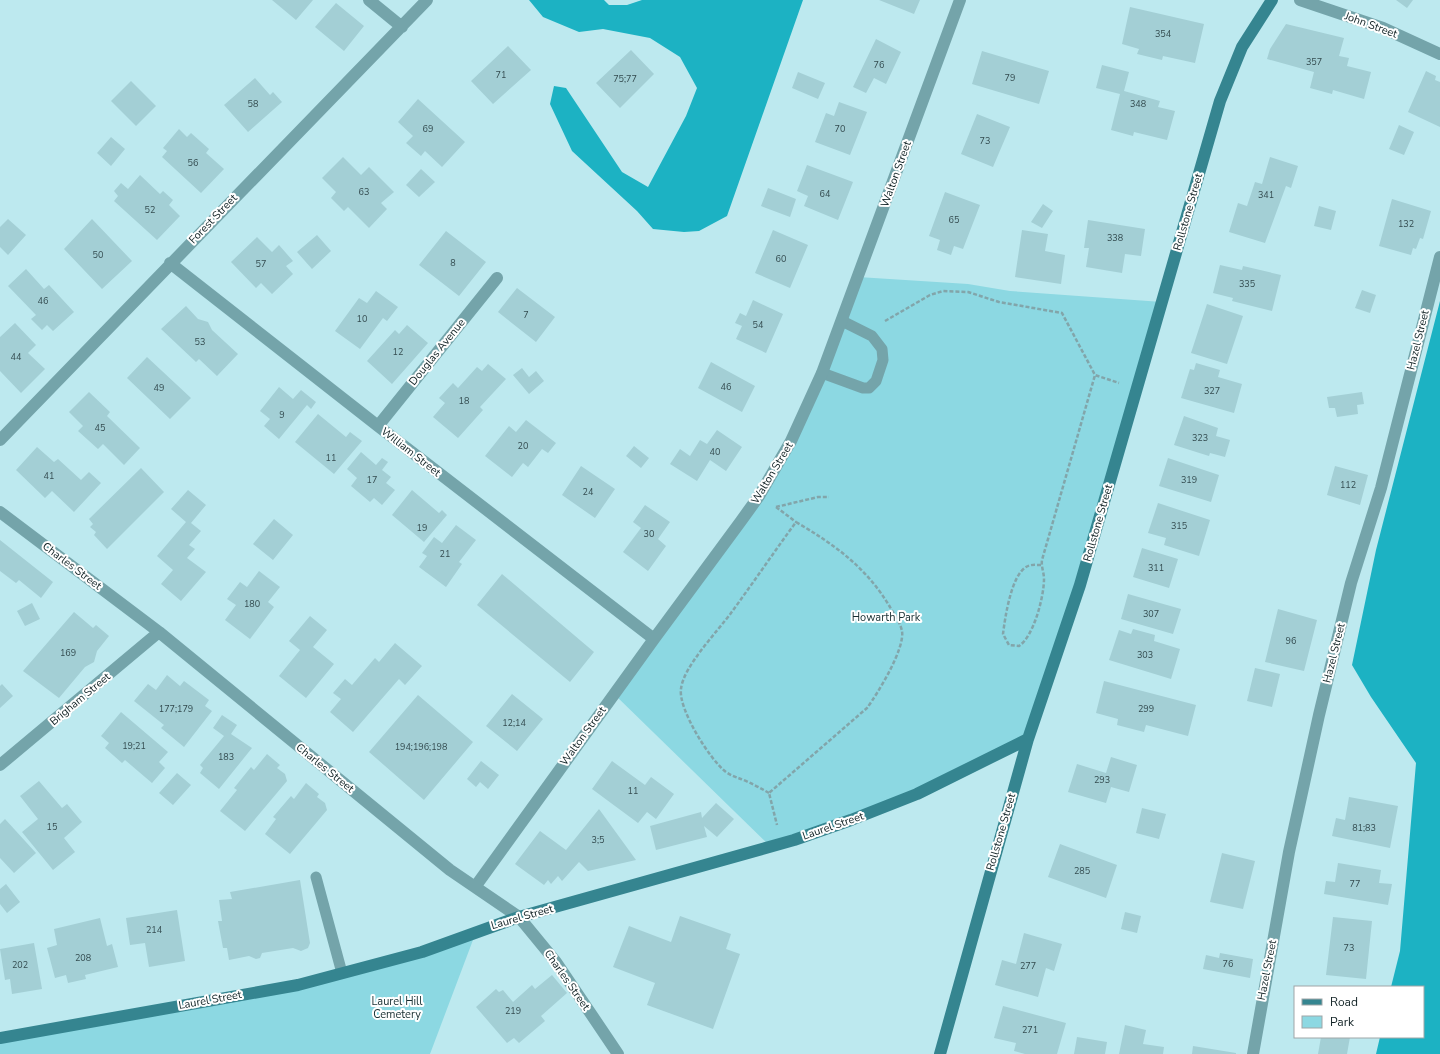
<svg xmlns="http://www.w3.org/2000/svg" width="1440" height="1054" font-family="'Nunito Sans',sans-serif">
<style>
.green{fill:#8cd8e2}
.forest{fill:#1cb2c3}
.building{fill:#a3cfd5}
.lines{fill:none;stroke-linecap:round;stroke-linejoin:round}
.path{stroke:#82a5aa;stroke-width:2.5;stroke-dasharray:4 2;stroke-linecap:butt}
.lane{stroke:#74a4aa;stroke-width:11}
.street{stroke:#74a4aa;stroke-width:12}
.secondary{stroke:#358590;stroke-width:12}
.labels{text-anchor:middle;dominant-baseline:central;stroke-width:4;stroke-linejoin:round;paint-order:stroke}
.number-label{font-size:9px;fill:#344c50}
.street-label{font-size:11px;fill:#0f2023;stroke:#fff}
.park-label{font-size:11px;fill:#172e31;stroke:#fff}
</style>
<rect width="100%" height="100%" fill="#bde9ef"/>
<path class="green" d="M858,277L968,284L1010,291L1162,302L1028,739L964,771L770,846L614,694L774,470Z
M476,932L430,1054H0V1038L298,985Z"/>
<path class="forest" d="M529,0H604L609,5H627L642,0H803L727,216L699,231L684,232L653,229L637,211L572,151L550,104L554,86L566,88L622,172L648,187L686,116L697,88L680,57L650,38L603,29L579,32L543,17Z
M1440,301V1054H1376L1380,1037H1423V987H1391L1400,951L1416,763L1371,697L1352,665L1376,550Z"/>
<path class="building" d="M272,0H313L296,20Z
M879,0H920L914,14Z
M1396,0H1413L1407,8Z
M336,3L364,26L344,51L315,27Z
M1130,7L1204,24L1195,63L1163,56L1162,60L1137,54L1139,49L1122,44Z
M1286,24L1344,38L1339,56L1349,58L1347,66L1371,72L1364,99L1333,90L1332,94L1310,88L1314,72L1267,59L1270,49Z
M876,39L901,52L886,84L874,78L866,93L853,87Z
M508,46L531,70L493,104L471,81Z
M631,50L654,74L620,108L596,83Z
M982,51L1049,71L1039,104L972,84Z
M1102,65L1129,72L1124,91L1160,101L1158,107L1175,111L1167,140L1134,132L1133,136L1111,130L1120,94L1096,88Z
M1426,71L1436,76L1435,80L1440,82V127L1408,112Z
M798,72L825,83L818,99L792,88Z
M255,78L270,95L273,92L282,102L248,132L224,105Z
M131,81L156,106L136,126L111,101Z
M418,99L465,142L442,167L425,151L421,156L406,143L413,136L398,122Z
M839,102L867,112L850,155L815,142L826,113L834,116Z
M977,114L1010,127L993,167L961,154Z
M1399,125L1414,132L1404,155L1389,149Z
M179,129L187,137L191,133L209,149L206,153L224,169L201,193L162,157L167,151L163,148Z
M111,137L125,149L111,166L97,153Z
M343,157L361,175L369,167L394,192L381,203L387,209L369,228L348,207L344,211L331,198L336,192L322,178Z
M1270,157L1298,166L1291,188L1286,186L1265,243L1229,232L1238,203L1247,206L1255,182L1262,184Z
M807,165L853,182L838,220L804,206L808,196L797,191Z
M421,169L435,182L419,197L406,185Z
M140,175L160,194L163,191L173,200L169,205L180,216L157,240L114,201L118,196L114,191L121,183L128,189Z
M768,188L796,199L790,217L761,206Z
M945,192L980,205L963,249L954,246L951,255L937,250L940,240L929,236Z
M1392,199L1431,211L1423,239L1420,238L1416,249L1413,248L1411,255L1379,246Z
M1043,204L1053,211L1042,228L1031,222Z
M1319,206L1336,211L1331,230L1314,226Z
M8,219L26,235L8,255L0,247V227Z
M92,219L132,261L102,289L64,249Z
M1088,220L1145,229L1141,256L1125,254L1122,273L1086,267L1089,248H1084Z
M773,230L808,245L790,288L755,273Z
M1022,230L1048,234L1045,251L1065,255L1061,284L1015,277Z
M446,231L486,262L459,296L419,265Z
M317,235L331,251L312,269L297,252Z
M257,237L272,252L279,245L293,261L286,266L293,274L272,294L261,283L256,288L231,262Z
M1220,265L1242,270L1243,266L1281,275L1272,311L1232,301L1233,298L1213,293Z
M26,269L44,289L49,285L74,312L53,331L47,325L42,330L31,319L36,315L8,286Z
M517,288L555,317L536,342L498,312Z
M1362,290L1376,295L1370,313L1355,308Z
M376,291L398,307L387,321L383,318L360,349L335,331L359,298L367,303Z
M753,300L783,314L766,353L736,339L742,326L735,323L740,313L746,316Z
M1207,304L1243,316L1227,364L1191,353Z
M186,306L198,319L208,322L212,330L238,354L217,376L199,359L196,362L161,329Z
M15,323L36,345L28,353L45,369L21,393L0,371V337Z
M407,325L428,343L392,384L367,361L395,330L399,334Z
M147,357L191,398L170,419L127,378Z
M711,362L755,386L742,412L698,388Z
M1196,363L1220,370L1218,377L1242,384L1234,413L1181,398L1190,369L1194,370Z
M488,364L506,379L480,407L483,410L458,438L433,417L445,403L439,398L453,383L458,388L477,367L482,371Z
M522,368L529,377L536,371L544,381L529,394L513,375Z
M279,387L293,399L301,390L316,402L311,409L307,405L279,439L264,426L270,419L260,411Z
M89,392L110,412L107,416L140,448L124,465L103,444L98,449L78,431L83,426L69,412Z
M1362,392L1364,404L1357,405L1358,414L1337,417L1335,408H1329L1327,397Z
M318,414L346,437L350,432L362,441L334,474L295,442Z
M1184,416L1218,428L1216,436L1230,440L1225,457L1210,453L1209,456L1174,445Z
M526,420L556,443L548,453L542,449L528,467L523,463L512,477L485,456L509,426L516,432Z
M717,430L742,447L726,471L710,460L697,481L670,464L680,449L690,456L700,440L707,444Z
M634,446L649,458L641,468L626,456Z
M37,447L54,462L58,459L81,480L89,472L101,483L74,512L52,491L45,498L16,470Z
M361,452L376,465L382,458L388,462L382,470L391,477L386,483L395,490L382,505L374,498L370,502L351,486L357,478L347,469Z
M1168,458L1219,475L1211,502L1159,486Z
M581,466L615,489L595,518L562,495Z
M1335,466L1368,475L1360,505L1327,495Z
M141,468L164,492L107,549L94,535L96,532L90,527L93,524L89,519Z
M188,490L206,505L191,523L201,531L189,545L195,549L187,558L206,572L181,601L161,584L173,570L157,556L186,522L171,509Z
M412,490L439,513L442,510L447,515L424,542L392,515Z
M1158,503L1210,520L1199,556L1164,545L1166,538L1148,533Z
M645,505L670,522L658,539L666,546L648,571L623,552L641,528L633,522Z
M274,519L293,535L273,560L253,544Z
M456,525L476,540L459,562L462,564L446,587L419,567L427,556L422,553L434,537L442,543Z
M0,540L53,582L41,598L19,580L16,583L0,571Z
M1142,548L1178,559L1169,588L1133,577Z
M259,571L280,587L268,602L274,607L250,639L225,620L236,605L227,599L240,582L247,587Z
M502,574L594,652L570,682L477,605Z
M1128,594L1181,609L1173,634L1121,619Z
M32,603L40,619L25,626L17,611Z
M1278,609L1317,620L1304,671L1265,662Z
M74,612L93,628L96,625L109,636L97,651L94,662L85,667L59,698L23,671Z
M310,616L327,630L313,647L334,664L306,698L279,676L300,650L289,641Z
M1133,629L1155,635L1154,641L1180,649L1171,679L1109,660L1119,630L1131,634Z
M395,643L422,666L405,685L399,679L353,732L330,712L341,699L333,693L345,679L352,685L375,658L379,662Z
M1255,668L1280,674L1272,707L1247,701Z
M167,675L180,686L184,681L209,700L205,706L212,711L184,747L161,728L164,725L134,701L148,684L156,690Z
M1104,681L1196,705L1188,736L1146,725L1144,732L1117,725L1118,719L1096,713Z
M2,684L13,696L0,708V686Z
M512,694L543,719L517,751L486,726Z
M418,695L473,742L424,800L369,752Z
M121,712L168,752L159,762L165,768L152,783L125,760L122,763L105,748L109,743L101,736Z
M222,715L237,725L231,734L252,748L219,789L200,773L203,768L200,765L224,736L213,728Z
M267,754L280,765L277,768L285,774L287,781L245,831L220,811L237,790L234,788L251,767L254,770Z
M1111,757L1137,765L1129,792L1111,787L1106,803L1068,792L1077,764L1106,773Z
M481,761L499,775L488,789L480,782L476,787L467,779Z
M612,761L645,785L651,777L674,794L656,819L647,812L638,823L592,789Z
M177,773L191,785L173,805L159,793Z
M39,781L62,808L67,804L82,822L64,838L75,852L53,870L22,832L38,819L20,796Z
M306,783L319,794L317,797L325,803L327,810L290,854L265,834L276,819L273,817L291,796L294,799Z
M1349,797L1398,806L1390,848L1332,836L1336,818L1345,820Z
M716,803L734,819L717,837L704,826L707,837L656,850L650,826L701,812L702,818Z
M1142,808L1166,814L1159,839L1136,833Z
M599,809L636,860L588,871L579,862L562,881L558,876L551,884L548,880L544,885L515,864L540,831L566,850Z
M5,819L36,853L14,873L0,858V824Z
M1060,844L1117,865L1106,898L1048,877Z
M1222,853L1255,861L1243,909L1210,902Z
M1338,863L1381,870L1379,883L1392,884L1388,905L1324,894L1326,881L1335,882Z
M300,880L310,943L308,948L301,951L293,948L262,953L260,958L256,959L249,956L229,960L227,948H223L218,921H222L219,900L232,899L230,892Z
M6,884L20,902L7,913L0,904V889Z
M177,910L185,961L149,967L145,943L130,945L126,918Z
M1125,912L1141,916L1137,933L1121,929Z
M680,916L731,934L726,949L740,954L713,1029L647,1005L655,983L613,967L629,926L671,942Z
M1333,917L1372,921L1366,979L1326,975Z
M100,918L107,946L112,944L118,967L85,975L86,979L68,983L66,975L55,978L47,948L57,945L54,929Z
M1024,933L1062,944L1054,971L1046,968L1038,997L995,985L1002,960L1016,964Z
M34,943L42,989L12,994L10,979L5,980L0,949Z
M1220,953L1253,959L1250,978L1203,969L1206,955L1219,958Z
M552,975L567,993L541,1016L545,1021L519,1043L514,1038L507,1043L476,1007L496,989L499,992L503,990L513,1002L532,985L535,989Z
M1003,1006L1066,1023L1057,1054H1025L1014,1051L1016,1043L994,1038Z
M1125,1025L1146,1030L1143,1044L1164,1047L1163,1054H1119Z
M1077,1037L1107,1042L1105,1054H1074Z
M1321,1037H1350L1347,1054H1318Z
M1193,1046L1236,1053V1054H1192Z"/>
<g class="lines">
<path class="path" d="M885,321L930,295L943,291L968,292L999,302L1062,313L1095,375L1119,383
M776,507L818,497H829
M776,507L796,522
M1041,565C1036,565 1031,564 1026,567C1011,576 1005,618 1003,634L1009,645L1019,646C1034,636 1044,596 1044,579C1044,572 1041,567 1042,560L1095,375
M769,793C762,789 755,785 748,782C740,778 733,777 726,772C710,760 678,709 681,689C683,667 717,632 731,613C753,583 774,552 796,522C835,545 866,567 890,607C894,614 900,622 902,631C905,649 878,693 867,708L769,793L777,825"/>
<path class="lane" d="M822,373L863,388H869L876,381L883,360L882,349L872,336L842,321
M316,877L342,973"/>
<path class="street" d="M369,0L402,27
M1300,0L1383,28L1440,54
M170,263L378,426L654,639
M378,426L497,278
M0,440L427,0
M0,512L159,632L450,870L519,917L556,962L618,1054
M0,765L159,632
M475,887L654,639L741,521L759,496L791,441L822,373L960,0
M1253,1054L1289,852L1319,715L1351,583L1381,488L1440,257"/>
<path class="secondary" d="M0,1038L298,985L422,952L519,917L794,840L851,820L917,794L1028,739
M940,1054L1028,739L1080,585L1220,101L1242,47L1272,0"/>
</g>
<g class="labels">
<g class="number-label">
<text x="1163" y="34">354</text>
<text x="1314" y="62">357</text>
<text x="879" y="65">76</text>
<text x="501" y="75">71</text>
<text x="1010" y="78">79</text>
<text x="625" y="79">75;77</text>
<text x="253" y="104">58</text>
<text x="1138" y="104">348</text>
<text x="428" y="129">69</text>
<text x="840" y="129">70</text>
<text x="985" y="141">73</text>
<text x="193" y="163">56</text>
<text x="364" y="192">63</text>
<text x="825" y="194">64</text>
<text x="1266" y="195">341</text>
<text x="150" y="210">52</text>
<text x="954" y="220">65</text>
<text x="1406" y="224">132</text>
<text x="1115" y="238">338</text>
<text x="98" y="255">50</text>
<text x="781" y="259">60</text>
<text x="453" y="263">8</text>
<text x="261" y="264">57</text>
<text x="1247" y="284">335</text>
<text x="43" y="301">46</text>
<text x="526" y="315">7</text>
<text x="362" y="319">10</text>
<text x="758" y="325">54</text>
<text x="200" y="342">53</text>
<text x="398" y="352">12</text>
<text x="16" y="357">44</text>
<text x="726" y="387">46</text>
<text x="159" y="388">49</text>
<text x="1212" y="391">327</text>
<text x="464" y="401">18</text>
<text x="282" y="415">9</text>
<text x="100" y="428">45</text>
<text x="1200" y="438">323</text>
<text x="523" y="446">20</text>
<text x="715" y="452">40</text>
<text x="331" y="458">11</text>
<text x="49" y="476">41</text>
<text x="372" y="480">17</text>
<text x="1189" y="480">319</text>
<text x="1348" y="485">112</text>
<text x="588" y="492">24</text>
<text x="1179" y="526">315</text>
<text x="422" y="528">19</text>
<text x="649" y="534">30</text>
<text x="445" y="554">21</text>
<text x="1156" y="568">311</text>
<text x="252" y="604">180</text>
<text x="1151" y="614">307</text>
<text x="1291" y="641">96</text>
<text x="68" y="653">169</text>
<text x="1145" y="655">303</text>
<text x="176" y="709">177;179</text>
<text x="1146" y="709">299</text>
<text x="514" y="723">12;14</text>
<text x="134" y="746">19;21</text>
<text x="421" y="747">194;196;198</text>
<text x="226" y="757">183</text>
<text x="1102" y="780">293</text>
<text x="633" y="791">11</text>
<text x="52" y="827">15</text>
<text x="1364" y="828">81;83</text>
<text x="598" y="840">3;5</text>
<text x="1082" y="871">285</text>
<text x="1355" y="884">77</text>
<text x="154" y="930">214</text>
<text x="1349" y="948">73</text>
<text x="83" y="958">208</text>
<text x="1228" y="964">76</text>
<text x="20" y="965">202</text>
<text x="1028" y="966">277</text>
<text x="513" y="1011">219</text>
<text x="1030" y="1030">271</text>
</g>
<g class="street-label">
<text transform="translate(1371 25) rotate(20)">John Street</text>
<text transform="translate(896 174) rotate(-70)">Walton Street</text>
<text transform="translate(1188 212) rotate(-74)">Rollstone Street</text>
<text transform="translate(213 219) rotate(-46)">Forest Street</text>
<text transform="translate(1418 340) rotate(-76)">Hazel Street</text>
<text transform="translate(437 352) rotate(-51)">Douglas Avenue</text>
<text transform="translate(411 452) rotate(38)">William Street</text>
<text transform="translate(772 473) rotate(-59)">Walton Street</text>
<text transform="translate(1098 523) rotate(-74)">Rollstone Street</text>
<text transform="translate(72 566) rotate(37)">Charles Street</text>
<text transform="translate(1334 653) rotate(-76)">Hazel Street</text>
<text transform="translate(80 699) rotate(-40)">Brigham Street</text>
<text transform="translate(583 736) rotate(-54)">Walton Street</text>
<text transform="translate(325 768) rotate(39)">Charles Street</text>
<text transform="translate(833 826) rotate(-19)">Laurel Street</text>
<text transform="translate(1001 832) rotate(-74)">Rollstone Street</text>
<text transform="translate(522 917) rotate(-16)">Laurel Street</text>
<text transform="translate(1267 970) rotate(-79)">Hazel Street</text>
<text transform="translate(567 980) rotate(55)">Charles Street</text>
<text transform="translate(210 1000) rotate(-10)">Laurel Street</text>
</g>
<g class="park-label">
<text x="886" y="617">Howarth Park</text>
<text x="397" y="1001">Laurel Hill<tspan x="397" dy="13">Cemetery</tspan></text>
</g>
</g>
<rect x="1294" y="986" width="130" height="52" fill="#ffffff" stroke="#9fa6a7"/>
<rect x="1302" y="999" width="20" height="6" fill="#358590" stroke="#9fa6a7"/>
<text x="1330" y="1006" font-size="12" fill="#0f2023">Road</text>
<rect x="1302" y="1016" width="20" height="12" fill="#8cd8e2" stroke="#9fa6a7"/>
<text x="1330" y="1026" font-size="12" fill="#0f2023">Park</text>
</svg>
